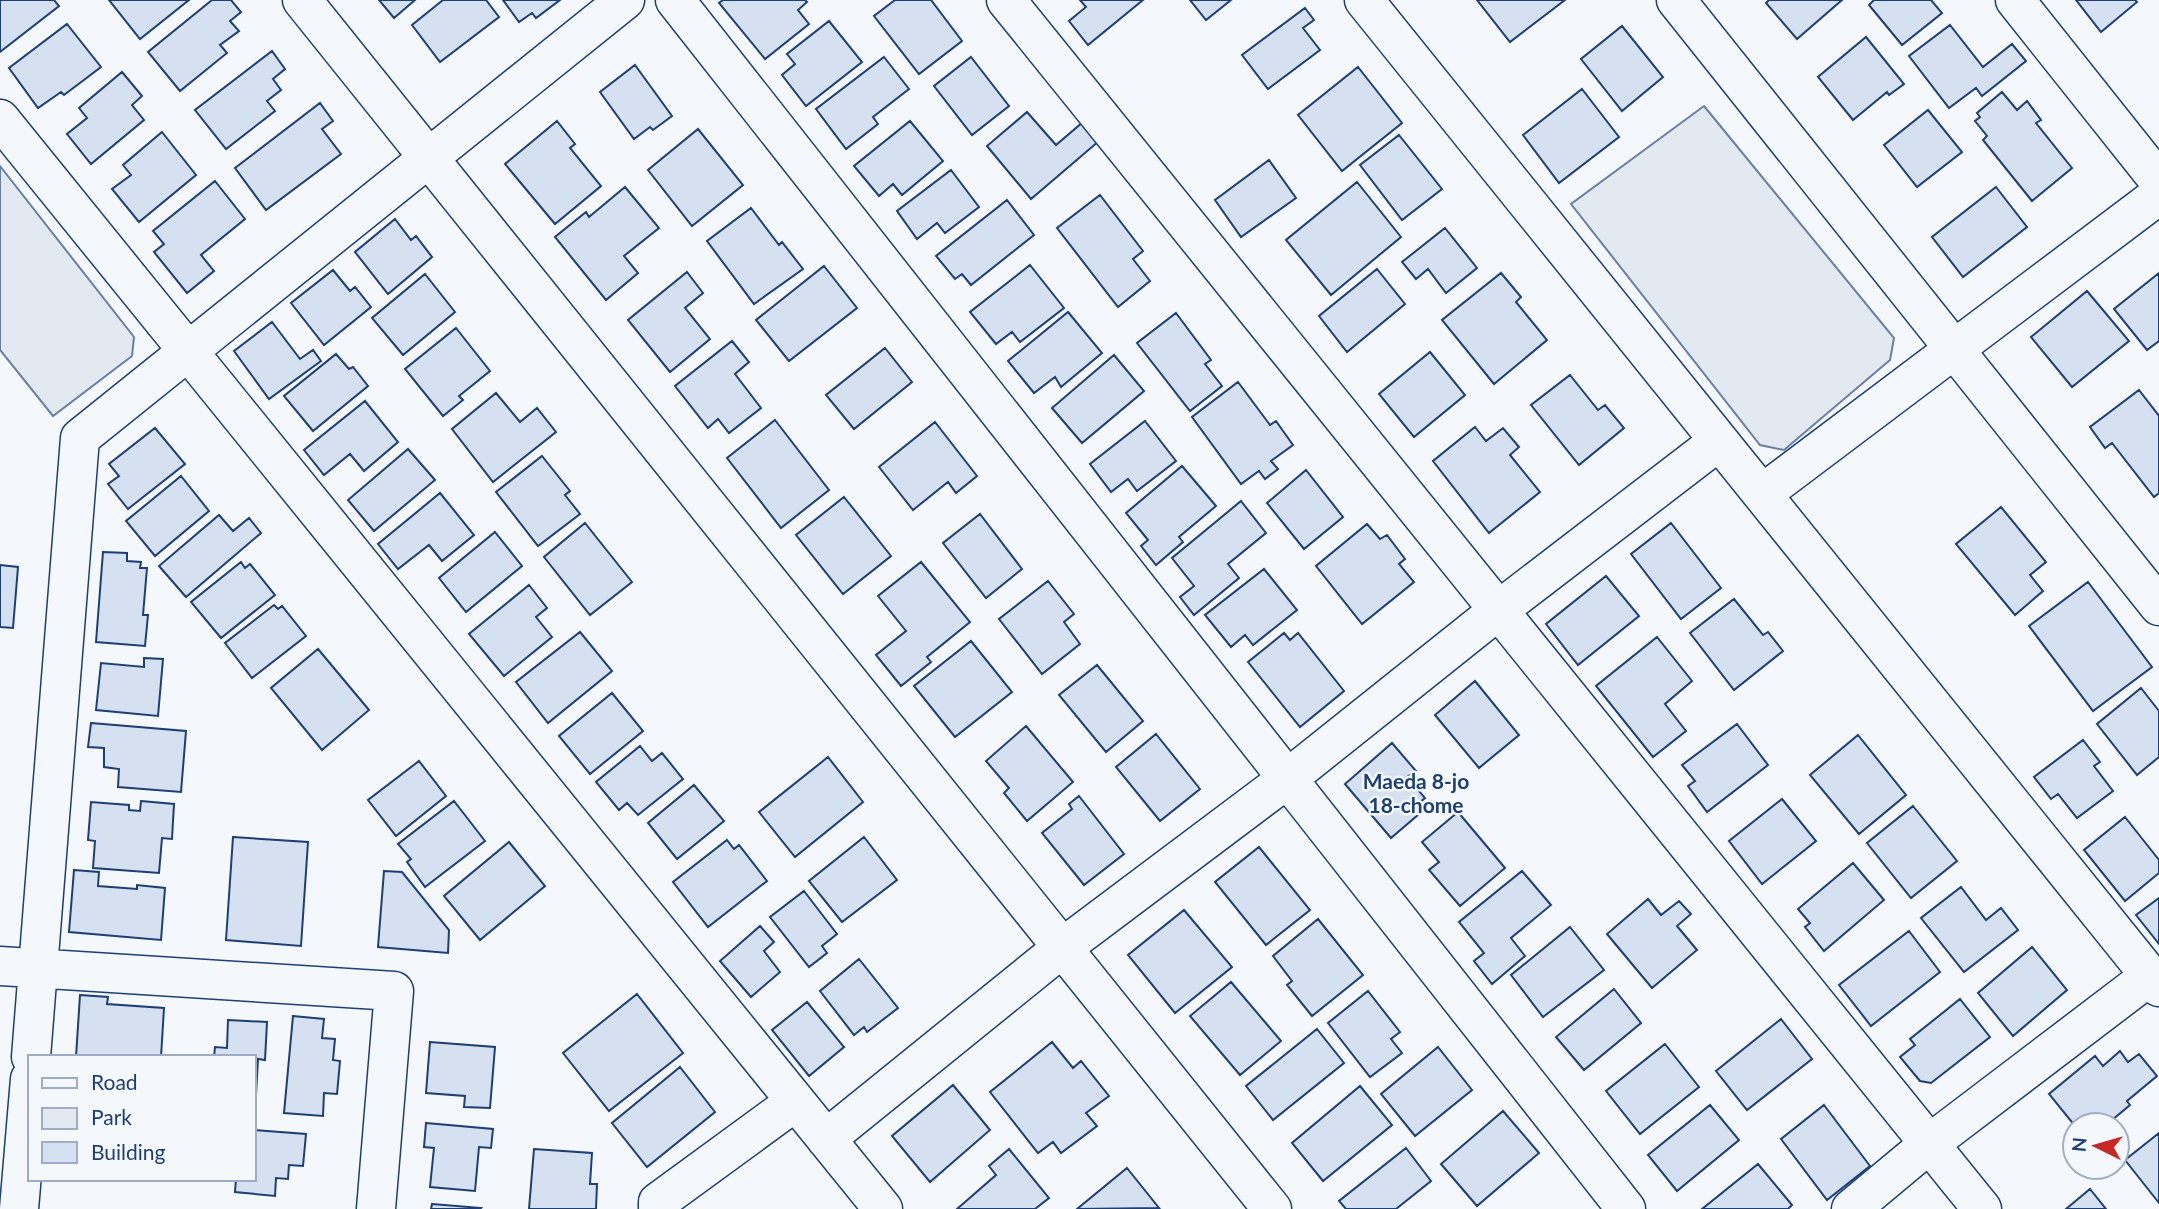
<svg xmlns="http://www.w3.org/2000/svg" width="2159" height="1209" font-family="Lato,sans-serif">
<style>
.green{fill:#e3e9f0;stroke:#687fa3;stroke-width:2}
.building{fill:#d5e0f0;stroke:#1d3f73;stroke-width:2}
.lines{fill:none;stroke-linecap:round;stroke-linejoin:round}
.street-casing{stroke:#1d3f73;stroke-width:41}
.street{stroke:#f4f7fb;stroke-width:38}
.labels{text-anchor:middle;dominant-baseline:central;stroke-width:5;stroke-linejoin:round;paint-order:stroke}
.neighbourhood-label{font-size:21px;font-weight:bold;fill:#1d3f73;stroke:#f4f7fb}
</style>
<rect width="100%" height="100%" fill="#f4f7fb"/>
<path class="green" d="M1704,106L1894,338L1890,360L1784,450L1760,445L1571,204Z
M0,166L134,337L132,356L53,416L0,350Z"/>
<path class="building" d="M0,0H54L59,6L0,52Z
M109,0H189L140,39Z
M212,0H231L241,12L230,21L239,31L220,45L227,53L180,91L148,52Z
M379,0H415L394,18Z
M443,0H486L499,17L440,62L412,25Z
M503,0H560L536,18L532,13L519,22Z
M723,0H805L807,2L798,10L809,24L765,59L719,3Z
M895,0H931L962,41L919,74L874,16Z
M1080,0H1143L1088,45L1069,21L1086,7Z
M1190,0H1231L1206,20Z
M1477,0H1565L1510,42Z
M1769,0H1842L1797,39L1766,3Z
M1874,0H1931L1942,13L1902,45L1869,5Z
M2076,0H2135L2137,2L2101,32Z
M1305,8L1314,20L1303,28L1320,50L1268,89L1242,55Z
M829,21L862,62L806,106L782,75L795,64L787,54Z
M67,24L101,67L64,95L61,92L38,108L9,68Z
M1950,25L1983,67L2012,44L2026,61L1982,96L1976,88L1949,108L1909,56Z
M1622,26L1663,77L1622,111L1581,59Z
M1866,37L1904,84L1889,95L1887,92L1853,120L1818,77Z
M272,51L285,69L273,79L281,90L267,101L275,111L226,149L195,110Z
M884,57L909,89L873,117L878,124L846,149L816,109Z
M971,57L1009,106L972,135L934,86Z
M635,65L672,116L653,130L650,127L634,139L600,92Z
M1358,67L1402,123L1342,171L1298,115Z
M122,72L142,96L132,105L144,120L91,164L67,134L87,118L79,108Z
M1582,89L1619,137L1559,183L1523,135Z
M2002,92L2017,110L2027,101L2041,120L2036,123L2072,168L2032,201L1983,140L1987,136L1975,121L1980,117L1977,113Z
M320,103L333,121L322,129L341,154L266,210L235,168Z
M1928,110L1962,152L1917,187L1884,145Z
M1027,112L1056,145L1083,122L1099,141L1031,199L987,146Z
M557,121L575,144L570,148L601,186L555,224L505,164Z
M910,121L943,161L902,195L893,184L879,196L854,166Z
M698,129L743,185L692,226L648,170Z
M162,132L196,175L139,222L112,189L131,175L123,165Z
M1399,135L1442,189L1402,220L1360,165Z
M1269,160L1296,198L1241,237L1215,200Z
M951,170L979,207L945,233L937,223L917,239L897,211Z
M215,181L245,219L201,255L214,271L187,293L154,252L164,244L153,231Z
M1357,182L1401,237L1331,295L1286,240Z
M625,187L659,228L624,256L638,273L606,300L555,237L586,212L589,217Z
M1996,187L2027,227L1963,277L1932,237Z
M1100,195L1143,251L1133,259L1150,281L1118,307L1057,228Z
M1007,200L1034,235L971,285L962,274L955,279L936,256Z
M751,208L779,245L782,242L803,269L754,304L707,241Z
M395,219L411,240L416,236L432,257L388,294L355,252Z
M1445,228L1477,268L1446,293L1428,269L1416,279L1402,262Z
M1030,265L1064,308L1020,342L1012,332L996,344L970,312Z
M824,266L857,308L789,361L756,320Z
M1377,269L1405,304L1347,352L1319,316Z
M333,270L350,291L355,287L371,307L324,345L291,303Z
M687,272L703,293L685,308L710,339L670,372L628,320Z
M1501,273L1521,297L1516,302L1547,340L1494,384L1442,320Z
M2159,273V341L2147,350L2114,309Z
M425,274L455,312L403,355L372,318Z
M2087,291L2129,341L2072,387L2031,337Z
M1068,312L1102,353L1061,387L1055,377L1034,393L1008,361Z
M1176,313L1211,360L1205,364L1222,386L1190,411L1137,343Z
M272,322L300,359L313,350L321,361L269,399L234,351Z
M456,328L490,371L459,396L463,400L443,416L405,369Z
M732,341L749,362L735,374L761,408L729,433L718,419L708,428L675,386Z
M885,348L912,382L854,429L826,395Z
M1430,352L1465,395L1414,437L1379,394Z
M336,354L349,369L353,367L368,386L313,431L284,396Z
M1114,355L1144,391L1082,443L1052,408Z
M1570,375L1598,410L1605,405L1624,428L1579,465L1531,405Z
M1238,382L1270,425L1276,421L1293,445L1271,461L1278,469L1265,479L1259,471L1241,484L1192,417Z
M2139,390L2159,416V493L2154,497L2112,443L2105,448L2090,427Z
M496,393L520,422L537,408L556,432L493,482L452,429Z
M365,401L398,442L364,471L350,454L324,475L304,450Z
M775,420L829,490L781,528L727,458Z
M1145,421L1176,461L1137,491L1128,479L1111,492L1090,464Z
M935,422L977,476L956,493L948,482L913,510L879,467Z
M1475,427L1486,441L1503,428L1519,447L1510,455L1540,492L1489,533L1433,461Z
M155,428L185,464L128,509L108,484L119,476L109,464Z
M408,449L435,480L374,531L348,500Z
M542,456L570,491L565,495L580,514L538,546L496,492Z
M1182,466L1216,506L1179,537L1183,542L1156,565L1141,546L1148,540L1126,513Z
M1306,470L1343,517L1304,549L1267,503Z
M181,476L209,511L155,556L126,521Z
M440,493L474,535L442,561L429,545L398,569L378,544Z
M844,497L891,556L843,594L796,535Z
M1241,501L1266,533L1228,564L1239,578L1194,615L1180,597L1194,586L1172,558Z
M2001,507L2046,562L2030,575L2043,591L2015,615L1956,544Z
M980,514L1022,569L986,598L943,543Z
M219,515L233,531L249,518L261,533L186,597L159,566Z
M585,523L632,582L590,615L544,557Z
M1671,523L1721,588L1681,619L1631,554Z
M1367,524L1380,539L1387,535L1405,559L1399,564L1414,582L1362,624L1316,566Z
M495,532L522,566L466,612L439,578Z
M103,552L127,553V561L141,562L140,568H147L143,615H148L145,646L96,642Z
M241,562L245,568L250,564L275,595L221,638L191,602Z
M921,562L970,622L927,657L931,662L901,686L876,655L906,631L878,596Z
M0,565L18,567L13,628L0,627Z
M1264,569L1297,610L1253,645L1245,635L1231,647L1205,615Z
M1606,576L1639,616L1578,665L1546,624Z
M1048,581L1074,614L1064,622L1080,644L1042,674L999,619Z
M2088,582L2152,667L2093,711L2029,626Z
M529,585L547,608L536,617L552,637L504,676L469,634Z
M1734,599L1763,635L1768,632L1783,651L1734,690L1690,633Z
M274,605L278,609L282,606L306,636L252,678L225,643Z
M580,632L612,671L548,723L516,682Z
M1284,633L1290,640L1298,633L1344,691L1300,727L1248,662Z
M1657,637L1692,681L1665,704L1686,731L1653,757L1596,686Z
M971,641L1012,692L955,737L914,686Z
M318,649L369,710L322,750L271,688Z
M144,658L163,659L158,716L96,710L101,663L144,667Z
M1097,665L1143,721L1106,752L1059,695Z
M1475,681L1519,735L1479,768L1435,715Z
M2141,688L2159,711V757L2137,775L2097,724Z
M612,693L643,731L590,774L559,736Z
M91,723L186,731L181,792L118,787L119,769L104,767V748L88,747Z
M1737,724L1768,765L1707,812L1688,786L1695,781L1682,765Z
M1026,726L1073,782L1027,821L1004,793L1009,788L986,761Z
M1156,734L1200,789L1160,821L1116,767Z
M1858,735L1906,795L1859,834L1810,775Z
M2083,740L2100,762L2094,766L2113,791L2077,818L2058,794L2051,799L2034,777Z
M1392,743L1416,771L1407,777L1425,798L1414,807L1419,814L1391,838L1345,784Z
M640,746L652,761L662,753L683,779L638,815L627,803L619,810L596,782Z
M828,757L863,802L795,857L759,812Z
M419,761L446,796L396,836L368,800Z
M694,785L724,821L677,859L648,823Z
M1079,796L1124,854L1084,885L1042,833L1072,809L1069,804Z
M1782,799L1816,841L1762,884L1729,841Z
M141,801L174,804L172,839L162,838L159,873L93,868L95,841L88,840L91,802L129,805V810L140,811Z
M454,801L485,841L425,887L407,862L411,859L398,844Z
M1913,806L1957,861L1911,898L1867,843Z
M1458,812L1505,868L1460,906L1429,870L1439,862L1422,842Z
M2125,817L2159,860V873L2125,901L2084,850Z
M233,837L308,842L301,946L226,940Z
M864,837L897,880L842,922L809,881Z
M727,840L734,849L739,845L767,881L708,927L673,882Z
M509,842L545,886L480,940L444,896Z
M1259,847L1310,910L1266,945L1215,882Z
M1853,863L1884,900L1824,951L1805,927L1810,923L1798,909Z
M74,870L99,872L98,886L137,889V885L165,888L161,940L69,932Z
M384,871L402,872L449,930L448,953L378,947Z
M1522,871L1551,905L1511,938L1525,956L1492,984L1474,961L1484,953L1459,922Z
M1961,887L1986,920L2001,908L2018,930L1964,972L1921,918Z
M804,891L837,934L822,946L827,953L809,967L770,917Z
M2159,898V944L2136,915Z
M1648,899L1661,915L1679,901L1691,914L1677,926L1697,950L1652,988L1607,934Z
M1184,910L1232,967L1175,1013L1128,955Z
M1318,919L1363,975L1312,1016L1287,985L1292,981L1273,956Z
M760,926L774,942L764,951L780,972L751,997L720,961Z
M1570,927L1604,970L1543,1017L1511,975Z
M1909,931L1940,972L1871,1026L1839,985Z
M2032,947L2067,990L2013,1036L1978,993Z
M859,959L898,1008L867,1032L864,1027L854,1035L820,991Z
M1231,982L1281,1041L1240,1075L1190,1016Z
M1614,989L1641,1023L1584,1070L1556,1037Z
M1368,991L1400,1032L1391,1039L1402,1053L1370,1077L1328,1023Z
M637,994L683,1053L609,1111L563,1053Z
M80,995L108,997L107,1004L164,1008L161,1057H76Z
M1960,999L1990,1037L1931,1083L1920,1081L1900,1057L1915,1045L1910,1039Z
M807,1002L844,1047L809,1076L772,1030Z
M293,1016L324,1019L322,1038L335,1039L333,1060L340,1061L337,1094L324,1093L323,1116L284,1113Z
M1781,1019L1812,1059L1747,1110L1716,1071Z
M228,1020L267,1022L265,1060L258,1059L256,1095H254V1057H214L215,1047L227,1048Z
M1317,1029L1344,1063L1273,1120L1246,1086Z
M430,1042L495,1047L490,1108L464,1107L465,1096L426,1093Z
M1052,1042L1073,1068L1081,1061L1109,1096L1086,1113L1097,1126L1061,1153L1053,1142L1038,1153L990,1092Z
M1665,1044L1699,1087L1640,1134L1606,1091Z
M1438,1047L1472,1090L1415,1136L1381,1094Z
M2120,1051L2128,1062L2139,1054L2157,1076L2127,1101L2130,1105L2106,1125L2075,1126L2049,1094L2095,1056L2103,1066Z
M680,1067L715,1112L647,1167L612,1123Z
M953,1085L990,1130L930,1182L892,1136Z
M1360,1086L1392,1125L1323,1181L1292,1143Z
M1710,1105L1739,1140L1677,1191L1648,1155Z
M1824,1105L1870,1166L1827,1200L1781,1139Z
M1503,1111L1539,1153L1477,1206L1441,1164Z
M426,1123L493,1129L491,1148L479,1147L475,1191L430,1187L434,1148L424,1147Z
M254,1130L306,1134L303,1166L289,1165L288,1179L276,1178L275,1196L235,1192L236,1179H254Z
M2159,1133V1203L2125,1160Z
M1406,1148L1431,1181L1396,1209H1346L1339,1201Z
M534,1149L592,1153L590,1184H597L596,1209H529Z
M1009,1149L1049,1198L1035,1209H957L996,1175L989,1166Z
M1758,1164L1792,1205L1788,1209H1702Z
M1127,1168L1159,1208L1077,1209Z
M2090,1189L2106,1209H2066Z
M432,1204L481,1208L480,1209H431Z"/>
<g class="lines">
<defs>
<path id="street" d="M302,0L1272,1209
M675,0L1626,1209
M1006,0L1982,1209
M1364,0L2159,987
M1676,0L2159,606
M2015,0L2159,181
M0,119L883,1209
M1762,494L2159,195
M0,966L394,991L376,1209
M31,1057L80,438L625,0
M826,1139L1062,948L1287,779L1500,609L1719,441
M19,1209L30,1079
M658,1209V1202L795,1102
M1851,1209L1929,1144L2150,976"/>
</defs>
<use href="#street" class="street-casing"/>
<use href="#street" class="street"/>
</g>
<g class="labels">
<g class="neighbourhood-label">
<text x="1416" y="780">Maeda 8-jo<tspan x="1416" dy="24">18-chome</tspan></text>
</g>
</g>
<rect x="28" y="1055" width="228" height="126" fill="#f4f7fb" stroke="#9eadc5" stroke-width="2"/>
<rect x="42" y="1078" width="35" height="10" fill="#f4f7fb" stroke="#9eadc5" stroke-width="2"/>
<text x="91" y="1090" font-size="21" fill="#1d3f73">Road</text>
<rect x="42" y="1108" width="35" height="21" fill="#e3e9f0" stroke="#9eadc5" stroke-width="2"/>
<text x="91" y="1125" font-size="21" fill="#1d3f73">Park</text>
<rect x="42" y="1142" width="35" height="21" fill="#d5e0f0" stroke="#9eadc5" stroke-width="2"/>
<text x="91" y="1160" font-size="21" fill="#1d3f73">Building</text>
<g transform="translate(2096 1146) rotate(275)"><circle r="33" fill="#f4f7fb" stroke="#9eadc5" stroke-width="2"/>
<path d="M0-5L12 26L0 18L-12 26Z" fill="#c62828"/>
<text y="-10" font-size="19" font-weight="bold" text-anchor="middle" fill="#1d3f73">N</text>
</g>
</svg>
